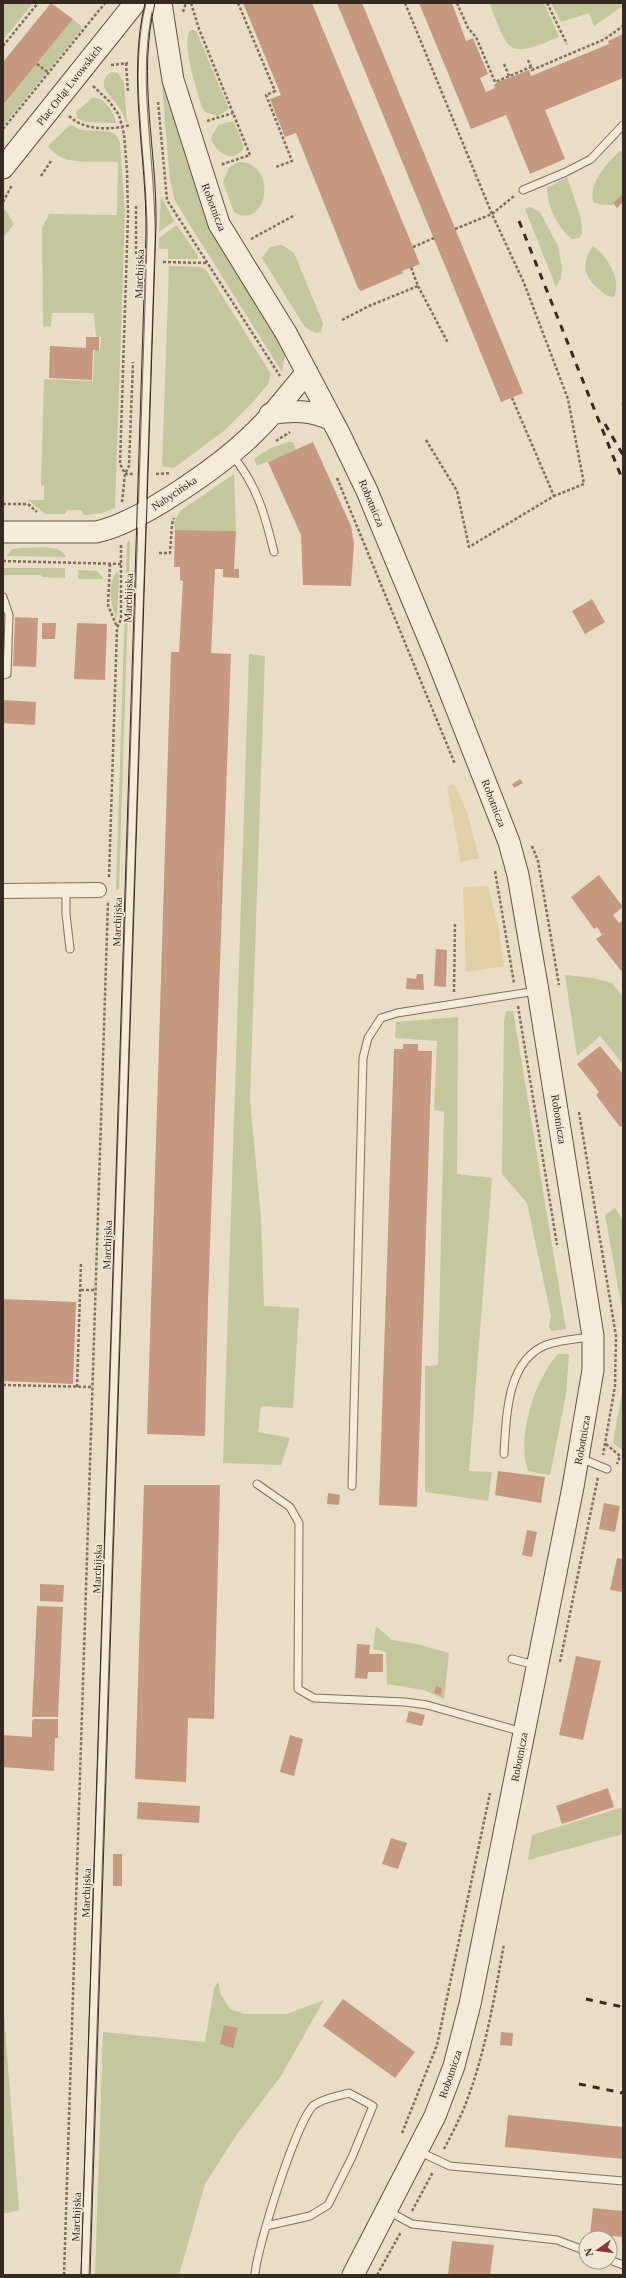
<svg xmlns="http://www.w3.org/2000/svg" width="626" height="2278" font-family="'Times New Roman',serif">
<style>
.green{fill:#c4c69b}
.sand{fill:#e3cfa6}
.building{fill:#c49980}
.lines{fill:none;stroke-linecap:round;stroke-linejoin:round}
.lane-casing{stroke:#836f5d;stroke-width:9}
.street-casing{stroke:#836f5d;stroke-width:16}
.secondary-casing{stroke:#655141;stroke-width:23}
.path{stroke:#836f5d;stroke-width:2.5;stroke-dasharray:3 2;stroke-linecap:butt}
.lane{stroke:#f5ebd8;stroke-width:7}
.street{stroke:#f5ebd8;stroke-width:14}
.secondary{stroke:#f5ebd8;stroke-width:21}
.tram{stroke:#352920;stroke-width:1}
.rail{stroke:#352920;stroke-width:3;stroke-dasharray:7 7;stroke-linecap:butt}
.labels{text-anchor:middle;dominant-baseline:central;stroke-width:3.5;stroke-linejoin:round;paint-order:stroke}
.street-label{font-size:11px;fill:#352920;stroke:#f2e8d5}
</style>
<rect width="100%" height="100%" fill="#e9ddc6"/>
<path class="green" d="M3,3H33L3,40Z
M489,3H544L559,37C505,60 510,52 489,3Z
M551,3H623V6L594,26L589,13L561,22Z
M73,19L81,26V30L3,126V105Z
M190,30H194L197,33L229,109L218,116L205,112L202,107C197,90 181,45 190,30Z
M111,72L118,73L124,83L127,122H125C124,118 123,113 120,109C113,97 93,85 111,72Z
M163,72L282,342L285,354L282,372L175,201L170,180L161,74Z
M92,98C104,96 114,112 116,123L85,122L77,118L76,112Z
M229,122H234L244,147C234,165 215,153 211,138L218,125Z
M70,125C75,126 77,129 82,130C96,132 116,126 120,143L125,213L115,508L102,513L84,515L81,510H67L65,514H45L28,500H44V486L41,485L44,379L93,381L94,351H100L101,337L96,336L94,313H52L51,326L43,327L42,228L49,214L117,215L118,162C94,160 63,168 48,146Z
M620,151H623V194L612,205H602L593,202C589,182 607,163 620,151Z
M238,162C280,162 267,232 234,212L223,182L229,168Z
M567,177L581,218L582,234L579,238L572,239C558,228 547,206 547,188Z
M161,196L174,221L159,232Z
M530,207L540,212L558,246L562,267L561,278L556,287L525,209Z
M5,209L14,224L3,238V213Z
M177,225L198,256V259H168V249H159V238Z
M282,245L294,253L323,323L321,332L315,333L305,327L262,258L270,247Z
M593,246C607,256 622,279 614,297C607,296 605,295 600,290C583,277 581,264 593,246Z
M169,266L201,267L206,270L271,374L268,384L253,402L225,430L174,468L162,466Z
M287,442H293L296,450L257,466L254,459L269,449Z
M234,474L236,531L175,530L174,523L180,511Z
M129,540L130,543L119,890L116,889L127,543Z
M19,548C32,548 61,543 66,557L7,556L11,550Z
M3,568H65V578L42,577L41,575H3Z
M78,570L97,571L104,579H78Z
M117,571L119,575L117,619C110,604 107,585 117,571Z
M249,654L265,656L250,1099L261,1218L264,1306L299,1308L293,1408L261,1406L258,1432L290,1438L281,1465L223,1463Z
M565,975L593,978L612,983L623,997V1064L600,1036L577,1056Z
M506,1011H513L566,1329L551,1331L549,1326L551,1316L527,1203L502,1174L504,1021Z
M458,1017L457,1174L492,1178L469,1471L492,1472L488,1501L425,1492V1366L438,1365L444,1112L434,1110L437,1041L395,1038L396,1022Z
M615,1208L623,1220V1314L605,1215Z
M558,1354H569L566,1394L550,1475L528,1471C516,1438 535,1379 558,1354Z
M623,1387V1451L613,1443Z
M376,1626L392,1640L417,1644L449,1653L444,1699L424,1690L387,1684L386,1652L373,1649Z
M623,1807V1834L528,1860L532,1835Z
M218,1981L221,1995L230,2009L245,2014H287L324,2000L281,2076L237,2134L205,2184L179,2275H95L103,2032L205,2042L214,1989Z
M3,2001L19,2210L3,2214Z"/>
<path class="sand" d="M454,783L467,812L479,858L461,862L447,787Z
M488,886L498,926L504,966L466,972L463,887Z"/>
<path class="building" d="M51,3L73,19L3,105V62Z
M243,3H312L420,264L402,271L403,273L361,291L358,288L296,133L285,137L270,99L281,95Z
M337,3H362L523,393L501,402Z
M419,3H452L466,41L473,38L488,74L480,78L486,92L495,88L494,85L498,82L529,70L531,76L609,44L608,41L623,34V78L545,110L565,159L530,174L506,115L471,129Z
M623,194V202L617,208L613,203Z
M86,337H99V351L93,350L92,380L49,378L50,346L86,348Z
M313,442L351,526L354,544L351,586L303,585L301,535L268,462Z
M175,530L236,531L234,569H239V578L223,577V569H215L211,653L231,654L208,1302L205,1436L147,1434L171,652H179L183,581L180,580V567H174Z
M592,599L605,622L585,634L572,611Z
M15,617L38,618L36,667L13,666Z
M42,623H56L55,639H42Z
M77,623L107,624L105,680L74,679Z
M3,700L36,702L35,725L3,723Z
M520,779L523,783L514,788L512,784Z
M599,875L623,907L613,915L619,923L623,920V973L596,939L602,935L597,927L594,929L571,897Z
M436,949L447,950L446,987L434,986Z
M417,974H423L424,990L406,989L407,978L416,979Z
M403,1044H418V1051H432L417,1507L379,1505L394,1049H403Z
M600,1046L623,1074V1125L620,1127L596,1095L599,1092L577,1064Z
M3,1299L76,1302L73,1384L3,1381Z
M498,1471L545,1477L541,1503L495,1495Z
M144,1485H220L214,1719L188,1718L186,1782L135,1779Z
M328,1493L340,1495L339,1505L327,1504Z
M604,1503L620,1506L615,1532L599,1529Z
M527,1530L537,1532L532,1557L522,1555Z
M617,1558L623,1559V1592L610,1590Z
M40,1584L64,1585L63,1602L40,1601Z
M37,1606L63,1607L58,1717H32Z
M357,1644L370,1645L369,1654H383V1672H368L367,1679L355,1678Z
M576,1656L601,1661L583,1740L559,1735Z
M436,1686L442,1688L441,1695L434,1693Z
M409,1711L425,1715L422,1726L406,1722Z
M34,1719H58V1738H55L54,1771L3,1767V1735L32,1737V1721Z
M290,1735L303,1739L294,1776L280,1772Z
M608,1788L614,1807L562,1824L556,1806Z
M138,1802L200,1806L199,1823L137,1819Z
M391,1838L407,1843L398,1869L382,1864Z
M113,1854H122V1886H113Z
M343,1999L415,2052L395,2078L323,2026Z
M224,2025L238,2028L233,2048L220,2044Z
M501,2032L513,2033L512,2046L500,2045Z
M508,2115L623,2127V2159L505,2147Z
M593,2208L623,2211V2237L590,2234Z
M452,2241L494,2245L490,2275H448Z"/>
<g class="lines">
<defs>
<path id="lane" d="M523,190L566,172L591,159L623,125
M232,455C257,485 265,515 274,552
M3,597L9,615L7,674L3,675
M66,890V914L70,949
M504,1454C506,1419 506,1361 546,1345C560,1340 577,1339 591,1337
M580,1458L607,1469
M257,1484L290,1507L299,1523L298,1689L314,1698L405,1702L427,1705L523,1732
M352,1486L363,1058L368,1038L381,1018L397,1013L536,991
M512,1659L535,1665
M418,2151L450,2166L623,2181
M388,2211L412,2224L557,2240L586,2251
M610,2260L623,2265
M85,2275L151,242C153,163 131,80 150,3
M255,2275C256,2250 297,2119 314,2105C324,2098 337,2096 349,2093L373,2106L352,2157L328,2205L310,2216L266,2226"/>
<path id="street" d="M3,891L99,890"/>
<path id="secondary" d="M161,3L173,80L219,224L286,333L340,435L367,491L435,654L509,842L518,875L538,991L593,1336V1370L573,1487L470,2004L454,2066L435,2116L353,2275
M3,168L135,3
M270,414C293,410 311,410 332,420
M3,532H96C140,523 222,465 255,432C274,414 290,392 307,372"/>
</defs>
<use href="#lane" class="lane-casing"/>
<use href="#street" class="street-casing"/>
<use href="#secondary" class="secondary-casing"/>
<path class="path" d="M191,3L199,29L250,155L220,165
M238,3L275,91L266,95L292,161L276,167
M405,3L492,214L524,283L568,399L584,484L554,496
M457,3L468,28L476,37L495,82L531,67L532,70L605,39L623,26
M547,3L567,44
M183,12L186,3
M3,46L38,3
M528,60L531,67
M126,63L128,92
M37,64L49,73
M504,64L509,76
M111,65L128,63
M93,86L109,101L119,115L124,134L127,171L128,215L120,464L125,474H133
M158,102L167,200L280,376
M69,116C85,131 110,130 131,125
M207,121L233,113
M3,129L105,3
M41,176L51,161
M3,202L12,185
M136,206V257
M455,229L492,214L514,196
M251,239L295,215
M413,247L434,238
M163,262L207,263
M418,286L448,343
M342,320L369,306L418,286L411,267
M623,402V407
M426,440L457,491L469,547L554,496L512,398
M276,441L290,432
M156,474L171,473
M337,478L455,764
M122,502L125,474L129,466L133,362
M3,504H28L37,512
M159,553H170L172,524L174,518
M3,561L122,564
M110,564L108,605L117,627
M532,846L538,861L559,985
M495,871L514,983
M109,877L117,628L121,619V543
M454,992L455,922
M518,1006L557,1245
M579,1112L616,1336L615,1386L603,1455
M81,1290H96
M3,1385L93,1387
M77,1387L81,1263
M606,1444L620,1456L617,1464
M560,1662L598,1477
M402,2133L437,2045L490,1793
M444,2149C451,2136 458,2122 464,2108C485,2056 494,1999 504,1944
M412,2211L433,2172
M64,2275L108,902
M377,2275L401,2232"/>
<use href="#lane" class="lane"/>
<use href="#street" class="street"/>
<use href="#secondary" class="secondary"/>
<path class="tram" d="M81,2275L146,233C147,157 127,78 145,3
M90,2275L156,223C157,150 137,76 155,3"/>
<path class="rail" d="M519,221L623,481
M605,424L623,455
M586,1999L623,2007
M579,2084L623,2093"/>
</g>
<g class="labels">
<g class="street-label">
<text transform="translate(69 85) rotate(-52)">Plac Orląt Lwowskich</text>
<text transform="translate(214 207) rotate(69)">Robotnicza</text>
<text transform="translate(139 274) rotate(-88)">Marchijska</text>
<text transform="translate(174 493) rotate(-34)">Nabycińska</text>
<text transform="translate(372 503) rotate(67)">Robotnicza</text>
<text transform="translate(128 598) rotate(-88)">Marchijska</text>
<text transform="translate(494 803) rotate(69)">Robotnicza</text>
<text transform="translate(117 922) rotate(-88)">Marchijska</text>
<text transform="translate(559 1119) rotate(81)">Robotnicza</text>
<text transform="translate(107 1245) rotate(-88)">Marchijska</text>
<text transform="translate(582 1440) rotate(-80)">Robotnicza</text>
<text transform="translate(97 1569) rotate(-88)">Marchijska</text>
<text transform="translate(519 1757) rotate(-79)">Robotnicza</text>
<text transform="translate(86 1893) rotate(-88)">Marchijska</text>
<text transform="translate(450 2074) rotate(-71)">Robotnicza</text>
<text transform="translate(76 2217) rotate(-88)">Marchijska</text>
</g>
</g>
<rect width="626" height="2278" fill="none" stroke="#352920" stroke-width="8"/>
<g transform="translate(598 2250) rotate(256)"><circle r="19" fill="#f2e8d5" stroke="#a69c8d"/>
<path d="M0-3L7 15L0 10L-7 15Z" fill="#8c3439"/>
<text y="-6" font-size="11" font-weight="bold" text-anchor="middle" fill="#352920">N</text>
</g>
</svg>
